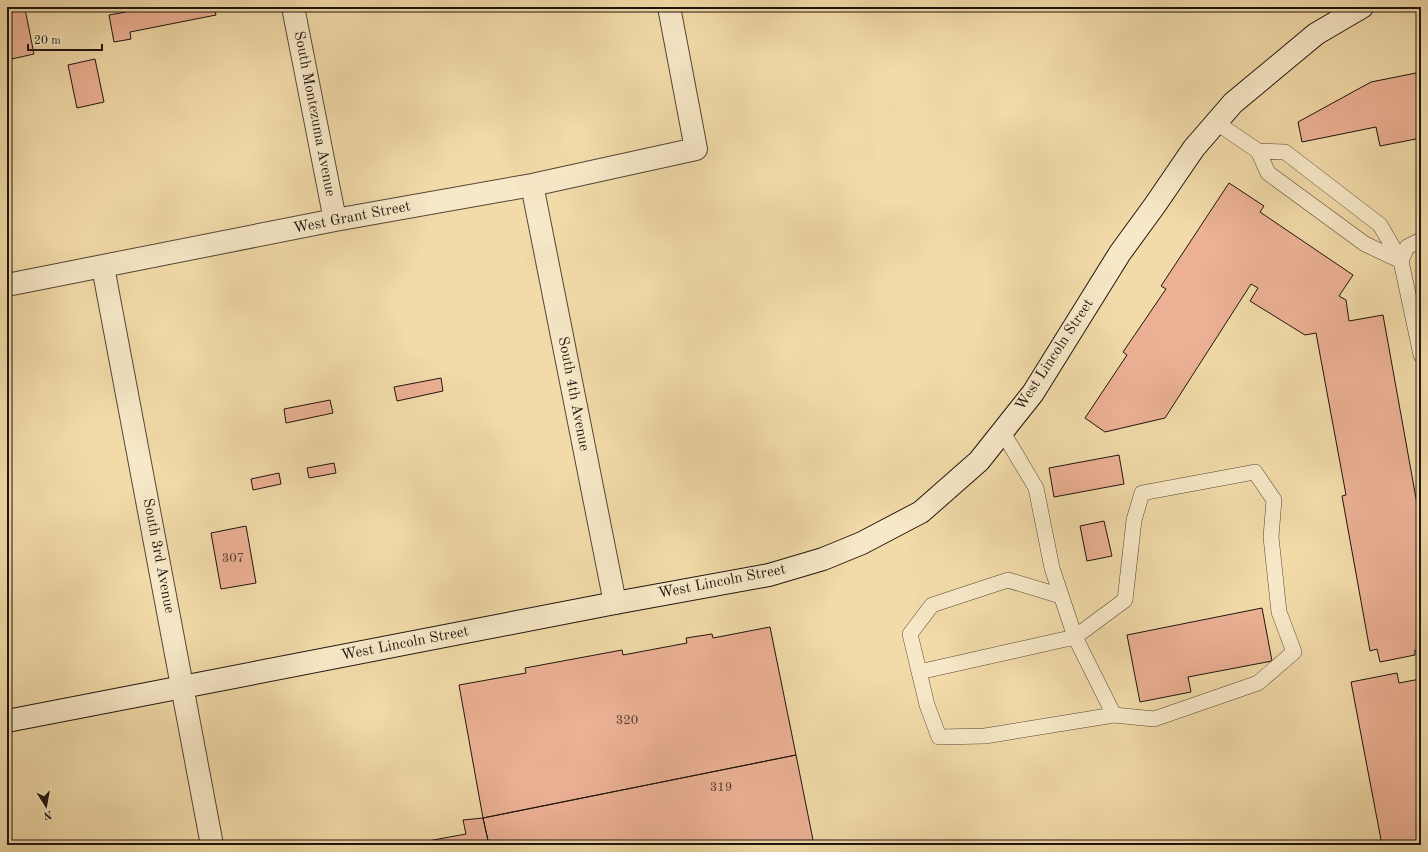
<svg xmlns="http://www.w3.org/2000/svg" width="1428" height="852" font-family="'Old Standard TT',serif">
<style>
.building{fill:#ecb195;stroke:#1f140f}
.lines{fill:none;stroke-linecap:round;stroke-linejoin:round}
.lane-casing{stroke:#544636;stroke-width:16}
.street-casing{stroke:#544636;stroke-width:24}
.secondary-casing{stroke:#1f140f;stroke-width:24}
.lane{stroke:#f7e8c7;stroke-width:15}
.street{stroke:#f7e8c7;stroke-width:22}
.secondary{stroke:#f7e8c7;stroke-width:22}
.labels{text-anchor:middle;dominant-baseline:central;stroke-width:3;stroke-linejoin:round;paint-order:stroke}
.number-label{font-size:13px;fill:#523b30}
.street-label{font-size:15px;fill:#1f140f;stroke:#f7e8c7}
</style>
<rect width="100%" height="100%" fill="#f2dba9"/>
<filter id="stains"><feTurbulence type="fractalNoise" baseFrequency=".005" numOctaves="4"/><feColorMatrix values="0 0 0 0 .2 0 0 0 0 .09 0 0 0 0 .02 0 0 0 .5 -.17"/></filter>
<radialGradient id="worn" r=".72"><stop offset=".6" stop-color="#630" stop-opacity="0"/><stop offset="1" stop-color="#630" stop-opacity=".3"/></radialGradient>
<path class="building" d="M125,7H214L216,15L130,32L131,39L114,42L109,15L126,12Z
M25,9L34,54L7,60V13Z
M95,59L104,102L77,108L68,65Z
M1421,72V138L1380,146L1376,127L1302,142L1298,122L1371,82Z
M1229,183L1264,206L1260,212L1353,275L1339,296L1346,300L1349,321L1383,315L1421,526V649L1415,650V655L1380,662L1377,649L1370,651L1342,496L1346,495L1316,333L1305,335L1250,301L1258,288L1251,284L1165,418L1105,432L1085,418L1127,355L1123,352L1166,289L1161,286Z
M441,378L443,391L397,401L394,387Z
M330,400L333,413L286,423L284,409Z
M1119,455L1124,484L1054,497L1049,468Z
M334,463L336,473L309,478L307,468Z
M279,473L281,484L253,490L251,479Z
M1104,521L1112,556L1087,561L1080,526Z
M246,526L256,583L221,589L211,533Z
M1262,608L1272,661L1188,677L1191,692L1140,702L1127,635Z
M770,627L796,755L483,818L459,685L526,673L525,668L622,650L623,655L687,643L686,638L712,634L713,638Z
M1397,673L1399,683L1420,679L1421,686V845H1382L1351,682Z
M796,755L814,845H489L483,818Z
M483,818L489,845H406L466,834L463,820Z"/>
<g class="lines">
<defs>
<path id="lane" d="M1217,123L1258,151L1268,173L1365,244L1401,261
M1258,151L1285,152L1380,225L1401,261L1421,355
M1401,261L1407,247L1421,240
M1061,596L1008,580L932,605L910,634L927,705L939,737L985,736L1114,715
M919,672L1075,637L1125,600L1134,520L1142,493L1255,472L1274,500L1271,537L1279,612L1294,652L1258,683L1154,719L1114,715L1075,637L1052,568L1036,488L1002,431"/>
<path id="street" d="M293,7L335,220
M532,185L615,603
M103,267L212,845
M7,285L335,220L532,185L696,149L669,7"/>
<path id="secondary" d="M7,721L615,603L769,575L823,559L862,543L921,512L979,461L1033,393L1120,253L1155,205L1194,148L1233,103L1316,34L1362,7"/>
</defs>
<use href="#lane" class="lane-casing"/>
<use href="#street" class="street-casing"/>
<use href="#secondary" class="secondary-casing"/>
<use href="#lane" class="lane"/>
<use href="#street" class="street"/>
<use href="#secondary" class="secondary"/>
</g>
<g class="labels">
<g class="number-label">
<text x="233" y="558">307</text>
<text x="627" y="720">320</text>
<text x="721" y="787">319</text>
</g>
<g class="street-label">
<text transform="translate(314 114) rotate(79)">South Montezuma Avenue</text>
<text transform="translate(352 218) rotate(-11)">West Grant Street</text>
<text transform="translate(1055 355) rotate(-57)">West Lincoln Street</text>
<text transform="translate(573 394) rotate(79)">South 4th Avenue</text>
<text transform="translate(158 556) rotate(79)">South 3rd Avenue</text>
<text transform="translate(722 582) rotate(-11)">West Lincoln Street</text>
<text transform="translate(405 644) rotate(-11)">West Lincoln Street</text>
</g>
</g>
<rect width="1428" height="852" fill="none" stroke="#f2dba9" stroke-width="24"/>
<rect x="8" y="8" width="1412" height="836" fill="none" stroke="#1f140f" stroke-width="2"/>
<rect x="12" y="12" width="1404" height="828" fill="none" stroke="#1f140f"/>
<g transform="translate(46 806) rotate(169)" stroke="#f7e8c7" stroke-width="3" paint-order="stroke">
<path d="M0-3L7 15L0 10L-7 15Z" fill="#1f140f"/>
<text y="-6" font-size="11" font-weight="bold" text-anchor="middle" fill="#1f140f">N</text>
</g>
<path d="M28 44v6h74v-6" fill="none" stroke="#1f140f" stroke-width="2"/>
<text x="34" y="44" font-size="12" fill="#1f140f" stroke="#f7e8c7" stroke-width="3" paint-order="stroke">20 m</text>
<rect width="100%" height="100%" filter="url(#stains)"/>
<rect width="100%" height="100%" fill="url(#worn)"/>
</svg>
